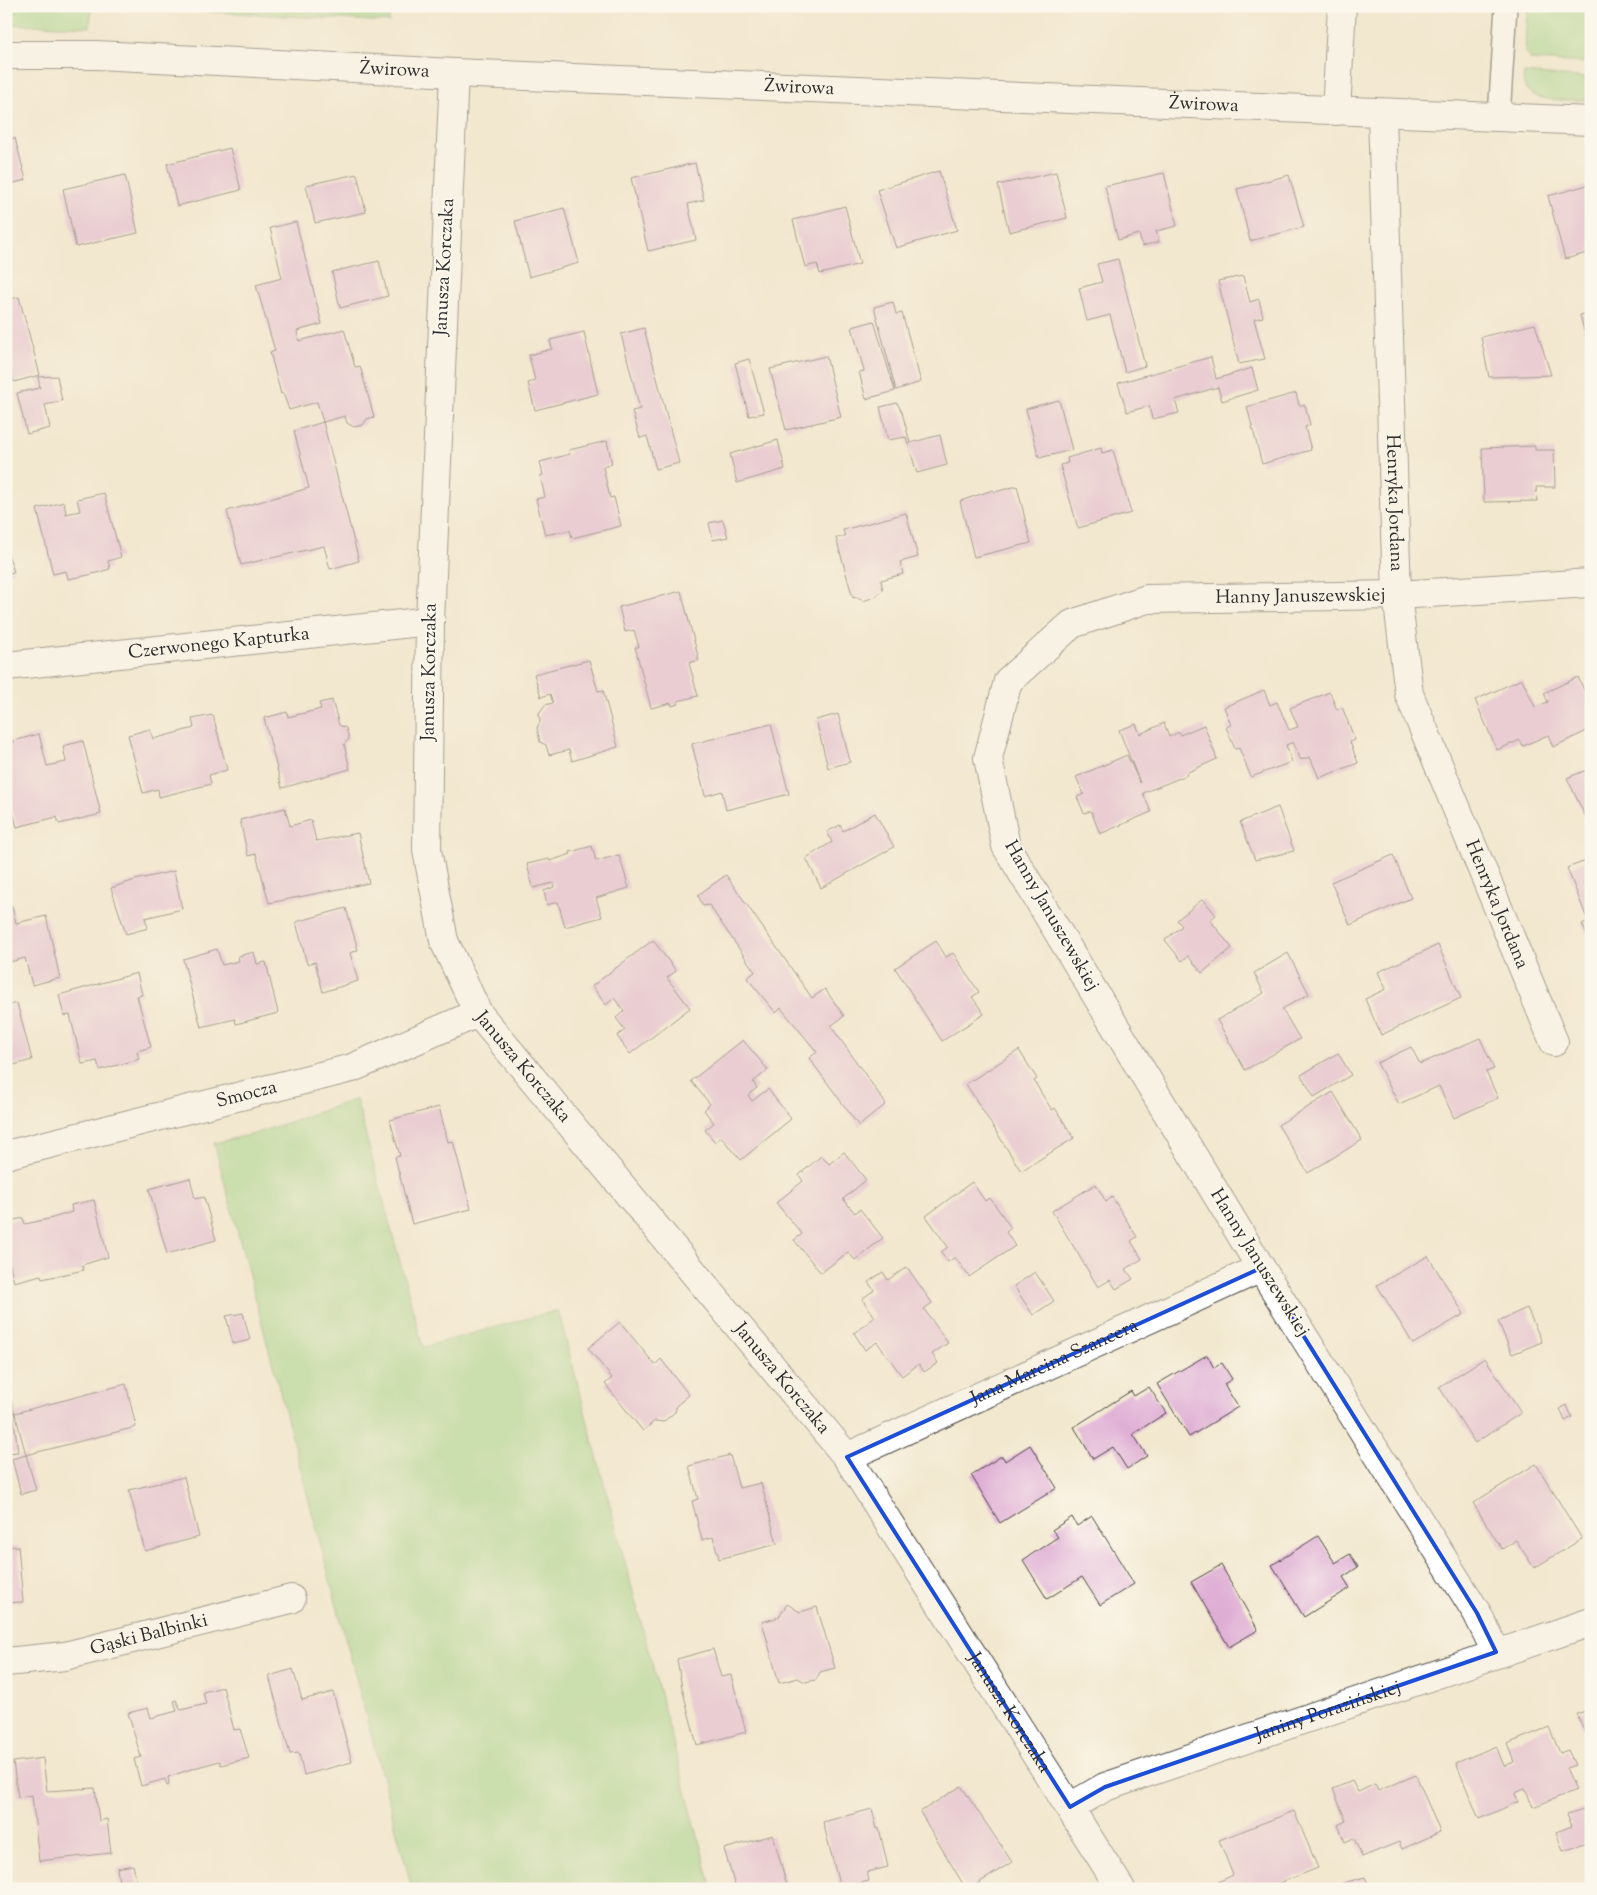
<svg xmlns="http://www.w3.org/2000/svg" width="1597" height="1895" font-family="'Sorts Mill Goudy',serif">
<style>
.green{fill:#9cd283;stroke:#647e57}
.building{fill:#dfaed5}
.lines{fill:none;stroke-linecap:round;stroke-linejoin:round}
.service-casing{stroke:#494744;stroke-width:24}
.minor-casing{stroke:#494744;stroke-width:30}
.service{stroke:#fff;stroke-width:21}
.minor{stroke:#fff;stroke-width:28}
.marked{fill:none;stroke:#1d4ed8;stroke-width:4;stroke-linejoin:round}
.labels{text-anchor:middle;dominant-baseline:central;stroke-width:4;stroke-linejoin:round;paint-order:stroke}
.street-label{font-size:19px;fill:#2b2b2b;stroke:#fbf7ec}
</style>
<rect width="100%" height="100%" fill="#fbf7ec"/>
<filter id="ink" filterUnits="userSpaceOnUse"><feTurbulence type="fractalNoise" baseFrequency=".02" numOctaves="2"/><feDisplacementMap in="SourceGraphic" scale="10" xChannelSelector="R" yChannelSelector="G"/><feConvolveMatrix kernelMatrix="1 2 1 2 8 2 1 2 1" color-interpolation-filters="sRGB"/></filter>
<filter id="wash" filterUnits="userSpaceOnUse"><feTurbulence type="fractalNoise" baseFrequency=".0096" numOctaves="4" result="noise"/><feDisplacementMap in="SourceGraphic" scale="20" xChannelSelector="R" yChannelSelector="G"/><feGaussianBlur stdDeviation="1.12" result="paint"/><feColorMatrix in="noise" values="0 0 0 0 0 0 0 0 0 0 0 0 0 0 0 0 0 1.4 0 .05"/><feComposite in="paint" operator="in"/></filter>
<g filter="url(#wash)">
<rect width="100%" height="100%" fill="#f2e8cf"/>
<path class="green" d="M6,6H92L90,27L6,24Z
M110,6H390L389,22Z
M1527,6H1591V63L1531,60L1525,52Z
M1524,73L1591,78V100C1570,99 1516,107 1524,73Z
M356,1099L423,1347L558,1310L712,1889H412L214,1143L254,1134Z"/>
<g id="blocks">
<path class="building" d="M15,138L26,180L6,185V140Z
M230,148L241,190L177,206L167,164Z
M695,163L704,200L688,204L696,240L648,251L631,178Z
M939,171L957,230L896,248L877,190Z
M1056,172L1067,218L1009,232L998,185Z
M1164,173L1177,226L1156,231L1159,242L1142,246L1139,234L1118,240L1105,186Z
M357,174L366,212L315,223L306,185Z
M125,175L138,233L76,247L63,189Z
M1289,175L1304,227L1250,241L1237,189Z
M1591,184V252L1565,259L1548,196Z
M845,206L860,264L820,274L817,264L805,267L793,220Z
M564,208L579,263L529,277L515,221Z
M296,222L322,324L297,331L299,341L344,329L355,367L360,366L374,417L367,419L363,425L354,427L347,423L345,416L323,422L317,402L289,410L283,393L281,394L270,352L275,351L256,285L282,278L270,228Z
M1118,259L1145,366L1125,372L1110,315L1087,321L1079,288L1102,282L1097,264Z
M379,261L388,296L340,308L332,272Z
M1243,276L1250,302L1259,299L1263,317L1254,319L1265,359L1239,364L1218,281Z
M19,297L40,375L14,382L6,353V300Z
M893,302L896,314L902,313L921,382L896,390L874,307Z
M1591,312V353H1590L1580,315Z
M874,321L895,391L866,399L859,372L864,371L852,327Z
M1535,324L1551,375L1489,377L1481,337Z
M644,328L679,463L656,469L647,436L640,438L632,411L640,409L621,334Z
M584,332L598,394L535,410L528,383L535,381L529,355L552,349L550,340Z
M826,356L841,417L786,430L770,369Z
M1211,357L1216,379L1252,368L1258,390L1222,401L1218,387L1175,400L1179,413L1152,419L1149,406L1127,412L1118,383Z
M749,359L764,413L749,416L735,363Z
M57,376L62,401L45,405L50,428L27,434L17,393L40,388L38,377Z
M1296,393L1299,405H1305L1310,425L1305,427L1311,450L1262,464L1247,407Z
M1059,400L1072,450L1039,458L1026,409Z
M897,403L902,412L910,443L940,435L947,465L917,473L906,437L888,440L880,407Z
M323,422L359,561L330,569L324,546L241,565L227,511L309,488L294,431Z
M778,440L785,469L737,483L730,454Z
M607,441L612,464L603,467L610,498L614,497L621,526L572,538L570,530L545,535L536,499L545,497L540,476L543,475L540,462L570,454L569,450Z
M1535,446V450H1554L1555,487H1536L1537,501L1484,502L1482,448Z
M1101,448L1102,453L1113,450L1131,513L1078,528L1060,465L1068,463L1067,458Z
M1017,486L1031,543L974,557L960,501L993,490L995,492Z
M104,493L121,557L108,561L110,569L89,575L68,579L66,571L53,574L37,509L64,502L66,514L80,511L77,499Z
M906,513L918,557L900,562L903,574L881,580L883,590L875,597L863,601L856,597L853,598L836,538L845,536L843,530Z
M723,520L728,537L713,540L709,523Z
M6,548L14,572L6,574Z
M681,591L699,660L689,663L698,696L678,701V704L672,706L671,703L651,708L635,647H639L634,630L625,632L619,607Z
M589,660L598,691L603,690L618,747L572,761L569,750L549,755L546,745L540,742L537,728L540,722L539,713L545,705L553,703L550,694L541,697L534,674Z
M1578,677L1590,703L1586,704L1591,715V729L1553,747L1548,735L1523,746L1520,740L1497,750L1475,700L1522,679L1535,707L1548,702L1544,693Z
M1264,690L1270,705L1277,702L1289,730L1298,727L1290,708L1330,692L1337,710L1342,707L1355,740L1350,742L1358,763L1319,778L1310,757L1301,760L1293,742L1286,745L1292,762L1251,777L1239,748L1235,749L1226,727L1231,725L1224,707Z
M332,700L339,725L346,728L349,739L344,744L350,769L282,788L264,718L287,712L288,717L321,709L319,703Z
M838,714L850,762L828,768L816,720Z
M213,715L227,770L209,775L211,784L159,797L158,789L143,793L128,735L150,729L153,739L194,728L192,719Z
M1164,723L1169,737L1179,732L1180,735L1204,725L1217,759L1186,773L1187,775L1143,793L1151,812L1100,834L1091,811L1084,813L1077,797L1084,794L1076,777L1127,755L1140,783L1119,730L1136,724L1140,734Z
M771,724L789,794L726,810L722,791L705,796L692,744Z
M39,734L47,766L66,762L63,746L83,741L101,814L59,824L57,817L17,827L6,788V743Z
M1591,768V821L1588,822L1567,778Z
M1278,807L1294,851L1255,860L1240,822Z
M285,808L290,826L311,820L316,841L358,833L369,883L269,903L256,854L248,856L240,820Z
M875,813L894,847L821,888L806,858L832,842L827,832L840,825L843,831Z
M592,846L596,861L619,855L629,888L596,898L602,917L565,927L558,902L547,905L544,891L554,887L553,883L533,888L527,864L549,859L550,861L571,854L570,852Z
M1393,855L1411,898L1350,925L1331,882Z
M1591,859V939L1589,940L1582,924L1588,921L1567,868Z
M174,871L182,909L145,918L148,928L126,934L111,888L135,880Z
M726,875L812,998L825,989L844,1016L831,1026L886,1104L859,1126L809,1058L817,1052L781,1008L776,1013L747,978L755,972L709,905L703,906L698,895Z
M1203,899L1216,915L1210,920L1232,948L1202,973L1188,956L1182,961L1165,940L1182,926L1177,920Z
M12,906L16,923L46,916L60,978L32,985L25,958L6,963V908Z
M346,908L358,950L350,953L358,981L323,992L315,962L307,964L296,922Z
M653,940L676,971L667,978L690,1008L630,1054L617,1036L625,1030L616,1018L624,1011L614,998L606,1005L592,986Z
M936,941L946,957L953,953L979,992L972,997L984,1014L942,1041L895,968Z
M1438,945L1461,998L1381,1035L1365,999L1386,989L1378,972Z
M217,949L222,965L239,961L238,956L254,952L257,964L266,962L278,1013L236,1024L235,1019L201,1027L183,959Z
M1288,953L1309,994L1282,1009L1300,1039L1245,1070L1217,1020L1264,993L1254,973Z
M137,973L142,995L137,996L151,1047L137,1051L139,1059L100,1070L97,1061L82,1064L70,1015L64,1016L59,995Z
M17,1003L32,1060L6,1067V1006Z
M1480,1038L1494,1069L1486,1072L1498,1098L1454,1118L1439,1086L1399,1104L1377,1063L1411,1047L1420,1064Z
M743,1040L768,1070L753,1082L757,1088L748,1095L752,1101L768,1089L791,1119L741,1160L721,1137L715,1142L705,1130L714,1123L704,1110L710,1104L691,1081Z
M1019,1050L1037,1079L1034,1081L1043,1096L1052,1110L1055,1108L1074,1138L1021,1171L966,1084Z
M1338,1053L1351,1075L1314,1097L1301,1075Z
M1333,1092L1362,1140L1308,1173L1278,1125Z
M439,1107L448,1142L453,1141L471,1209L412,1224L395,1157L400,1156L390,1120Z
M844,1152L866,1180L843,1199L855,1213L860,1209L883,1238L855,1260L848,1252L821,1273L794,1240L802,1234L776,1203L803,1181L799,1175L821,1156L829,1164Z
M190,1178L195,1199L204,1197L216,1240L167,1254L149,1189Z
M972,1182L985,1201L990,1198L1000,1212L1011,1228L1006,1232L1015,1246L969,1277L955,1257L948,1262L941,1252L948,1247L926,1216Z
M1096,1184L1106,1202L1112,1197L1137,1237L1131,1241L1142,1259L1126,1269L1133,1279L1116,1289L1110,1280L1098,1287L1052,1211Z
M94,1200L108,1257L82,1265L84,1270L42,1279L41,1275L14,1282L6,1248V1222L23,1218L25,1224L49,1219L72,1212L71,1205Z
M1428,1256L1464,1314L1413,1344L1377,1285Z
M907,1267L932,1303L924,1309L948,1343L932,1354L938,1363L924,1372L919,1364L902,1376L877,1342L865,1350L854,1333L875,1317L862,1299L874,1290L868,1282L883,1272L888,1280Z
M1035,1272L1054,1301L1033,1315L1014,1286Z
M1527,1308L1542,1342L1512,1354L1498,1321Z
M243,1313L250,1340L233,1344L226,1316Z
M620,1322L655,1365L661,1359L689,1395L677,1405L675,1412L663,1422L655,1421L643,1431L605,1384L612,1378L588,1348Z
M1207,1355L1214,1368L1222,1363L1232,1379L1224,1384L1238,1407L1189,1437L1157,1384Z
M1485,1358L1521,1413L1475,1443L1439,1387Z
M6,1382L15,1413H13L18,1452L6,1453Z
M126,1384L136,1427L26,1455L15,1413Z
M1149,1387L1166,1413L1133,1434L1147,1456L1127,1469L1113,1447L1093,1459L1074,1427L1131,1391L1134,1396Z
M1567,1405L1572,1417L1565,1421L1560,1409Z
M1030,1445L1057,1488L1000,1523L971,1475L1000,1457H1003L1005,1461Z
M26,1455L36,1490L21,1494L12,1459Z
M730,1455L739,1488L761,1483L777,1544L719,1559L713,1537L702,1540L692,1501L698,1499L689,1466Z
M1536,1464L1582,1539L1534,1568L1516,1540L1502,1549L1473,1503Z
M184,1477L199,1537L145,1551L129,1490Z
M1092,1516L1134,1584L1100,1605L1082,1577L1047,1599L1023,1560L1058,1537L1052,1530L1072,1517L1077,1526Z
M1318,1536L1335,1563L1350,1554L1358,1567L1343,1577L1350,1588L1304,1617L1272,1565Z
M18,1546L23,1602L6,1603V1547Z
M1221,1565L1258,1630L1229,1647L1191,1582Z
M787,1604L800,1612L817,1607L835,1668L820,1672L816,1680L805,1682L798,1678L779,1683L762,1622L779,1617Z
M713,1649L721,1677L731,1675L746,1732L697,1745L682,1688L677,1659Z
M293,1669L302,1700L333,1692L352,1762L304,1775L299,1753L290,1754L269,1676Z
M223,1687L234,1730L240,1729L249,1758L221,1765L220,1761L194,1768L168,1777L169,1785L167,1786L165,1779L141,1786L134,1759L141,1757L128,1713L148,1708L151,1718L177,1711L174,1701L176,1700L181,1710L206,1704L203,1692Z
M1591,1709V1746L1577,1714Z
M1549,1727L1560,1753L1568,1750L1575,1765L1566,1768L1576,1790L1533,1807L1525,1789L1515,1793L1518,1802L1479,1819L1456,1763L1496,1746L1504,1766L1514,1762L1507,1744Z
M43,1758L47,1791L95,1788L99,1821L107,1819L111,1853L39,1861L32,1795L18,1797L13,1762Z
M1416,1775L1440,1832L1402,1849L1399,1842L1362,1857L1354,1838L1345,1842L1338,1825L1346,1821L1333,1789L1352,1781L1358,1792L1375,1784L1378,1791Z
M961,1786L1012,1862L969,1889H966L920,1812Z
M1591,1792V1842L1563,1851L1556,1832L1572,1826L1567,1814L1590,1807L1585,1793Z
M872,1809L877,1829L879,1828L888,1867L867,1872L869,1881L840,1888L823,1822Z
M1294,1811L1318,1868L1265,1889H1211L1209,1886L1233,1875L1219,1840Z
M773,1835L787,1886L782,1887L783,1889H736L724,1849Z
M133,1865L138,1889H120L117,1868Z
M1365,1877L1370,1889H1330L1347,1882Z"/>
</g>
</g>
<g filter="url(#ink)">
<use href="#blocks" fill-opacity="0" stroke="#494744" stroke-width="1"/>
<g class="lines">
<defs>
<path id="service" d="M1499,117L1506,6"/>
<g id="minor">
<path id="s1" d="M6,55H96L454,73L1591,121"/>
<path id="s2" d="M454,73L430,621L427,850L444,941L478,1013L847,1457L1121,1889"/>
<path d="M1336,111L1342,6"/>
<path id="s3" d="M1382,113L1397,595L1409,694L1554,1042"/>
<path id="s4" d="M6,666L430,621"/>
<path id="s5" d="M6,1155L352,1068L478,1013"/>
<path id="s6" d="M847,1457L1261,1268"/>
<path id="s7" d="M1496,1652L1477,1613L1261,1268L1006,846L988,758L1008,681L1072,624L1147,599L1397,595L1591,583"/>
<path id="s8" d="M6,1662L65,1656L291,1599"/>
<path id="s9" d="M1070,1807L1105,1787L1591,1622"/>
</g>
</defs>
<use href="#service" class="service-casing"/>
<use href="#minor" class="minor-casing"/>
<use href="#service" class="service"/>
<use href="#minor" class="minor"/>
</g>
</g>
<path d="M0 0H1597V1895H0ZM1261,1268L1477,1613L1496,1652L1105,1787L1070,1807L847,1457Z" fill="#f2e8cf" fill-opacity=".55" fill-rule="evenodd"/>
<path class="marked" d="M1261,1268L1477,1613L1496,1652L1105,1787L1070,1807L847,1457Z"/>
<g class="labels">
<g class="street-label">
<text stroke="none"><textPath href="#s1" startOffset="389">Żwirowa</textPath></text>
<text stroke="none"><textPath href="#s1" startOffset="794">Żwirowa</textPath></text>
<text stroke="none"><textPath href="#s1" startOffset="1199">Żwirowa</textPath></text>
<text transform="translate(445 267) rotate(-87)">Janusza Korczaka</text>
<text stroke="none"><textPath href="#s3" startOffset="390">Henryka Jordana</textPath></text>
<text stroke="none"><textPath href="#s7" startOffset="1431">Hanny Januszewskiej</textPath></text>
<text stroke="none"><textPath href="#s4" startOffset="214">Czerwonego Kapturka</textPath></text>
<text transform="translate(430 672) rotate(-89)">Janusza Korczaka</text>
<text stroke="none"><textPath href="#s3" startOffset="810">Henryka Jordana</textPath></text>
<text transform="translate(1051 916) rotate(60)">Hanny Januszewskiej</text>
<text stroke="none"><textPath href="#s2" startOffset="1020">Janusza Korczaka</textPath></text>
<text stroke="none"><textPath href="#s5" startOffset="248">Smocza</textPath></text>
<text transform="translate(1259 1263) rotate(58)">Hanny Januszewskiej</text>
<text stroke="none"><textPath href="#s6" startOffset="228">Jana Marcina Szancera</textPath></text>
<text stroke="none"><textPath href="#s2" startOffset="1425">Janusza Korczaka</textPath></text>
<text stroke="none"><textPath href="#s8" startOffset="146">Gąski Balbinki</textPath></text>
<text stroke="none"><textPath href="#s9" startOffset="276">Janiny Porazińskiej</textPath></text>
<text stroke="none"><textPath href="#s2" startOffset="1830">Janusza Korczaka</textPath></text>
</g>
</g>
<rect width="1597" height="1895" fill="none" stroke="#fbf7ec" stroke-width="25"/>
</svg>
